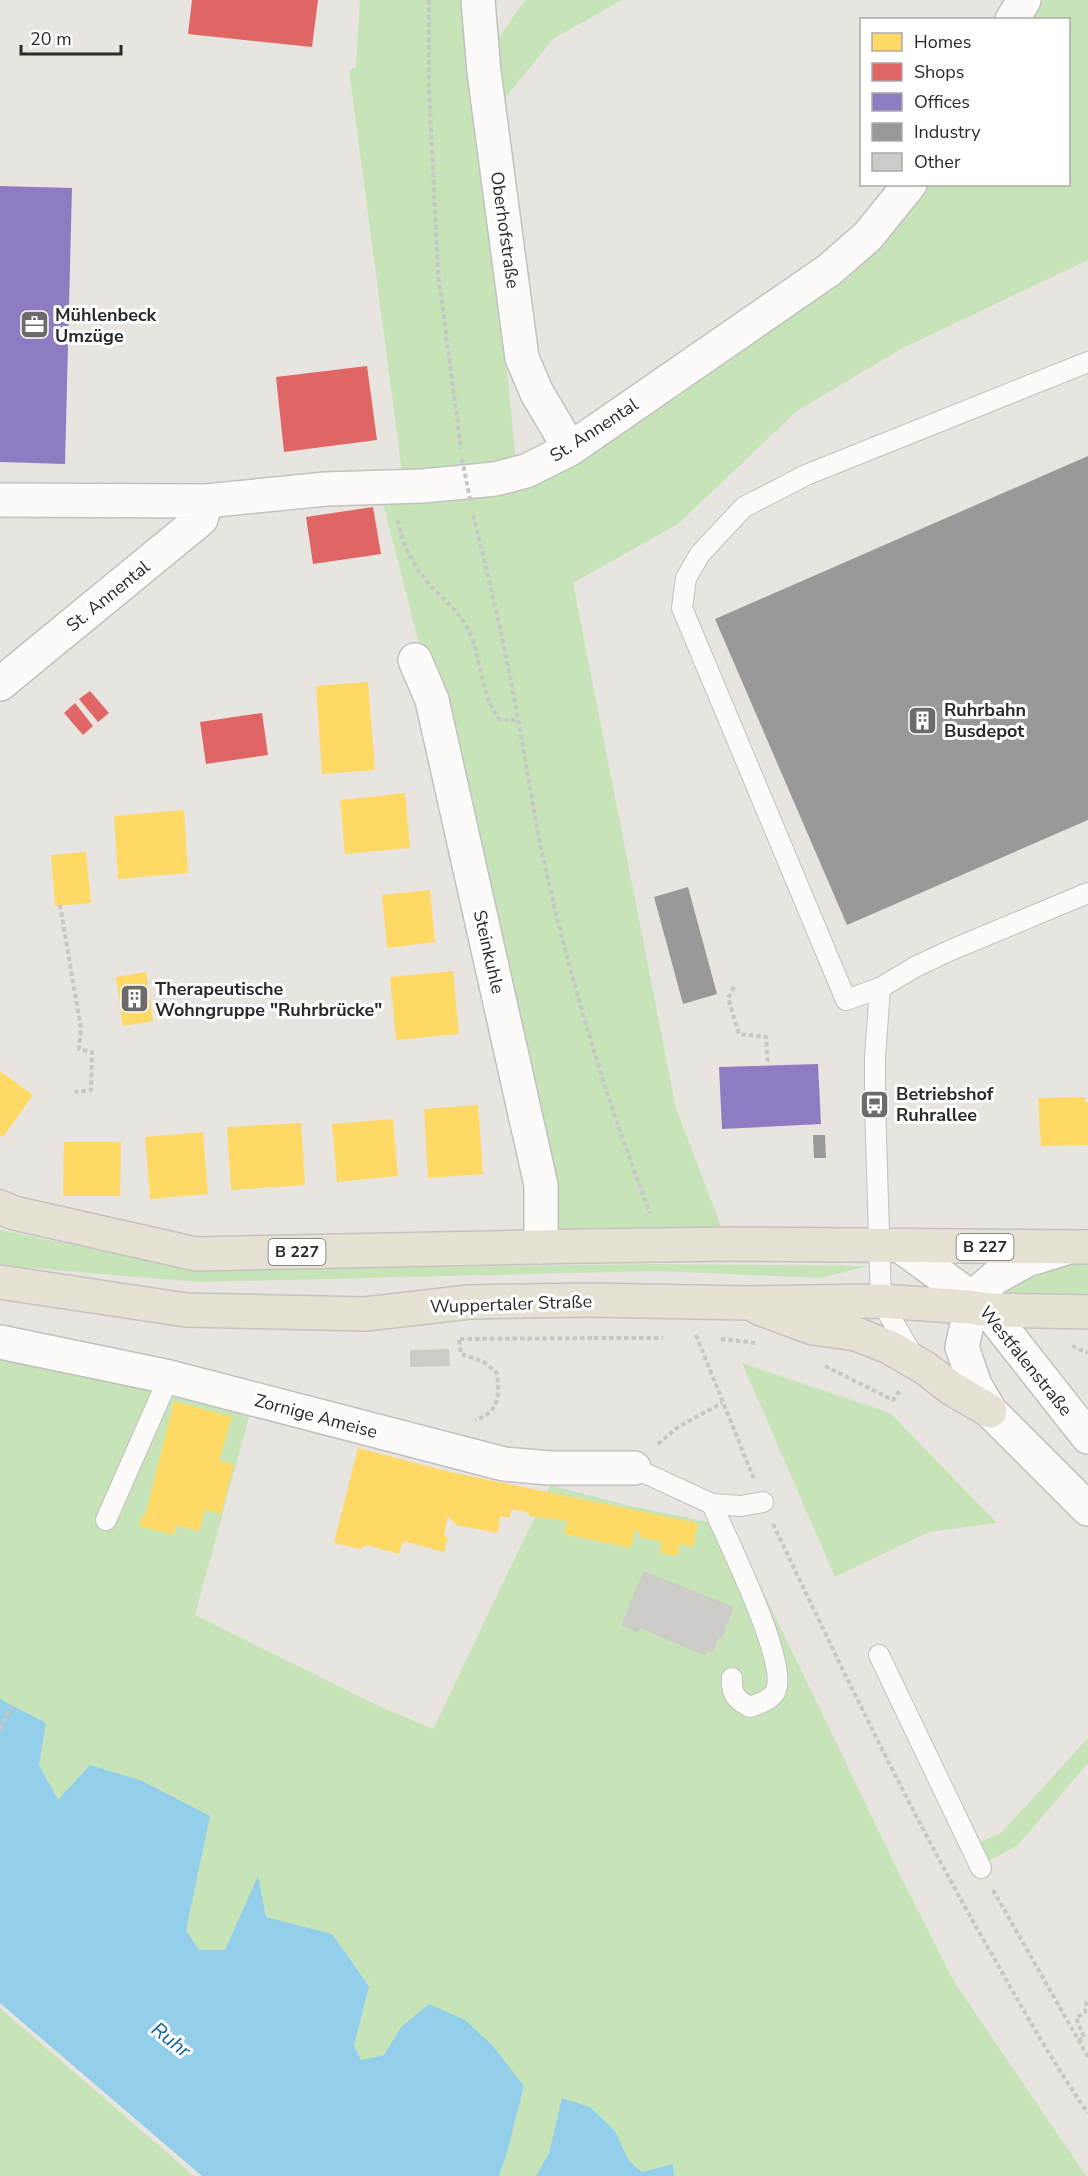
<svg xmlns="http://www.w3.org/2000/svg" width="1088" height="2176" font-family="'Nunito Sans',sans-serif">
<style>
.green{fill:#c7e4b8}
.water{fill:#93ceea}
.homes{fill:#ffd966}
.shops{fill:#e06666}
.offices{fill:#8e7cc3}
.industry{fill:#999}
.building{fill:#cdcbc7}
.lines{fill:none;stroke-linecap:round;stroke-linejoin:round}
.lane-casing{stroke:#c2c1c1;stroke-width:22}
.street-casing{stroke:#c2c1c1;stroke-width:36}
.secondary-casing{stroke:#c2c1c1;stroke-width:36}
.primary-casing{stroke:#c4c3c1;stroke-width:36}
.path{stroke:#c8c7c7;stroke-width:4;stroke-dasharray:4.5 3;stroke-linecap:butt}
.lane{stroke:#fcfbfa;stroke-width:20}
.street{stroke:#fcfbfa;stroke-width:33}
.secondary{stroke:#fcfbfa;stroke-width:33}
.primary{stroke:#e6e2d3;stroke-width:33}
.primary-bridge-casing{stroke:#c4c3c1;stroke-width:36;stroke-linecap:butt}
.path-bridge{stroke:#c8c7c7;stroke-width:4;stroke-dasharray:4.5 3;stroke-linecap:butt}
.primary-bridge{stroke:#e6e2d3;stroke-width:33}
.labels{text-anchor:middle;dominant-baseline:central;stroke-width:6;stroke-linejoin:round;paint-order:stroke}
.shield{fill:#fff;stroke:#6a6a6a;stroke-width:1.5}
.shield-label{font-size:16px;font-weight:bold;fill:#2a2a2a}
.street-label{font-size:18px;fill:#2a2a2a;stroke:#fff}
.poi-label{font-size:18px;font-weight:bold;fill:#2a2a2a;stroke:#fff;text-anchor:start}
.water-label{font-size:20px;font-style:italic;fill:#0d619a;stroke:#fff}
</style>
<rect width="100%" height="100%" fill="#e8e5e0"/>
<path class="green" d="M360,0H470L516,461L604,429L914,185L1068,184V20L1014,19L1025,0H1088V260L901,349L797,411L678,524L573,583L676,1108L721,1226L543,1238L454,781L378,483L403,479L349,70L356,67Z
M525,0H622L553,39L502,102L498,39Z
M0,1230L196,1270L656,1264L868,1266L821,1278L657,1271L199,1282L7,1266L0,1264Z
M1088,1250V1306L1006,1307L992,1286Z
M0,1355L105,1381L250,1413L195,1615L379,1706L433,1729L550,1485L626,1505L732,1527L900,1875L955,1983L1086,2176H674L673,2164L642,2172L629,2161L615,2131L590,2107L562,2099L549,2153L536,2176H499L507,2153L524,2086L401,2027L384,2055L361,2060L354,2046L369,1985L332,1934L266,1917L258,1877L225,1950H199L186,1930L190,1913L58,1801L39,1765L46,1723L0,1699Z
M742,1363L890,1413L997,1523L929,1532L835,1577Z
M1088,1738V1763L1018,1845L978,1867L968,1848L1002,1832Z
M0,2008L194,2176H0Z"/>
<path class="water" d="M0,1699L46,1723L39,1765L58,1800L90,1765L142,1781L210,1816L186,1930L199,1950H225L258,1876L266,1917L332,1934L369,1986L354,2046L361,2060L384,2055L401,2027L429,2004L465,2020L492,2045L524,2086L507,2153L499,2176H202L0,2003Z
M562,2098L590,2107L615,2131L629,2161L642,2172L673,2164L674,2176H536L549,2153Z"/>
<path class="homes" d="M368,682L375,770L322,774L316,686Z
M405,793L410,848L345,854L340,800Z
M184,810L188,873L118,879L114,816Z
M86,852L91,903L55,906L51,855Z
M430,890L435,942L387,948L382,895Z
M453,971L459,1034L396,1040L390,977Z
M146,972L153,1021L123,1026L116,977Z
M0,1071L33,1095L3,1137L0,1135Z
M1085,1097V1102H1088V1145L1041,1146L1038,1098Z
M478,1105L483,1174L428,1178L424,1109Z
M393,1119L398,1176L337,1182L332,1124Z
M301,1123L305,1185L231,1190L227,1127Z
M203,1132L208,1194L150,1199L145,1137Z
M64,1142H121L120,1196H63Z
M174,1401L232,1417L219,1461L234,1464L221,1514L205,1510L199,1531L176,1525L173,1535L139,1526L142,1516H145Z
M358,1448L450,1472L698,1523L693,1547L680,1544L677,1556L660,1553L662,1542L640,1537V1532L635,1530L631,1548L564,1534L567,1521L529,1516V1513L511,1509L510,1518L500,1516L498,1533L456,1525L448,1516L444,1536L448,1537L444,1552L403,1541L399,1554L367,1545L360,1549L334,1543Z"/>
<path class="shops" d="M192,0H318L312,47L188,34Z
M367,366L377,440L284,452L276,377Z
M373,507L381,554L313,564L306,517Z
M90,691L109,713L98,722L79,699Z
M75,703L93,726L83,735L64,713Z
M262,713L268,755L206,764L200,722Z"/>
<path class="offices" d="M0,186L72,188L65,464L0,462Z
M818,1064L821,1124L722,1129L719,1067Z"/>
<path class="industry" d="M1088,456V820L847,925L715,619Z
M688,887L717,994L683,1004L654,897Z
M813,1135H825L826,1158H814Z"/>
<path class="building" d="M449,1349L450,1366L410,1367V1350Z
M644,1571L734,1607L722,1638L719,1637L713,1653L707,1650L705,1656L640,1628L638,1633L621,1625Z"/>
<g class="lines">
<defs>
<path id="lane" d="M1088,362L806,475L744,507L700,554L686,578L682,608L846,1000L880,988L915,967L951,950L1088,893
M880,988L875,1057V1104L881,1301L914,1358
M634,1468L712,1504L741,1506L763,1502
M712,1504C726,1538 788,1660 776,1690C772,1700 758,1704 750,1707C736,1700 731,1694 732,1678
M106,1520L169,1377
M879,1655L981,1868"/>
<path id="street" d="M478,0L484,72L522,358L537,393L570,449
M1012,20L1024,0
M0,500L206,501L326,489L422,486L495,479L526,471L570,449L829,270L868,236L910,184
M415,660L432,700L541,1185V1247
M0,684L201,519L206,501
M0,1342L169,1377L504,1464L550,1468H634"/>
<path id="secondary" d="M902,1247L988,1310L1088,1437
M1063,1249L1027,1260L996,1277L973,1297L962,1347L975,1385L990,1411L1088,1509"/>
<path id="primary" d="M0,1207L14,1213L196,1254L585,1246
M730,1244L1088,1247
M0,1282L186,1310L365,1314L469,1302L591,1300
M747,1303L881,1301L969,1307L988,1310L1088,1312
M759,1308L813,1328L856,1334L889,1347L925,1368L951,1388L990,1411"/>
</defs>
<use href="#lane" class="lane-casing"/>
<use href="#street" class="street-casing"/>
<use href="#secondary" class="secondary-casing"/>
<use href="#primary" class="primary-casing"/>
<path class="path" d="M429,0V88L438,272L461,449
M473,515C490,582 506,650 518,719C526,763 533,808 542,853C569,976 605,1096 650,1213
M398,520C402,544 414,568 431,586C443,599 456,609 465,624C483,653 478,693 500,720H518
M60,905L81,1029L79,1049L92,1052L91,1090L75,1092
M734,987L728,998L739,1034L766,1037L768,1066
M696,1335L754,1479
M460,1339L594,1338
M459,1340L461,1354L484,1362L497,1373C500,1395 499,1413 475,1420
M1072,1346L1088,1353
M825,1366L893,1400L900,1390
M658,1444L678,1427L722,1403
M773,1524C842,1669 911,1814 991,1953C1022,2007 1052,2062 1088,2113
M0,1729L12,1706
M993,1890L1088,2057
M1078,2041L1084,2037L1076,2018L1085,2012L1087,2000"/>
<use href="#lane" class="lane"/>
<use href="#street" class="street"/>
<use href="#secondary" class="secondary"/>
<use href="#primary" class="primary"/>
<defs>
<path id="primary-bridge" d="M585,1246L730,1244
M591,1300L747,1303"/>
</defs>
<use href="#primary-bridge" class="primary-bridge-casing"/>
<path class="path-bridge" d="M462,459L471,504
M594,1338H663
M721,1339L756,1343"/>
<use href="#primary-bridge" class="primary-bridge"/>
</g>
<defs>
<symbol id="office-square" viewBox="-11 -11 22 22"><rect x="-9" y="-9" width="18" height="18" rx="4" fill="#6c6b6a" stroke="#fff"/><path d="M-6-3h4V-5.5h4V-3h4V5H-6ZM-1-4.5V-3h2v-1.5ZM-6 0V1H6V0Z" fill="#fff"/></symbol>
<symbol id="building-square" viewBox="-11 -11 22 22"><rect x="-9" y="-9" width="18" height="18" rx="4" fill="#6c6b6a" stroke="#fff"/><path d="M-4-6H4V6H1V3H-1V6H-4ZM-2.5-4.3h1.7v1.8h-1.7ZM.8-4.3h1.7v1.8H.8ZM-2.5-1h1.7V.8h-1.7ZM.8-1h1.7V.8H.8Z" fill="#fff"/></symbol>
<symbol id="bus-square" viewBox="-11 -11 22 22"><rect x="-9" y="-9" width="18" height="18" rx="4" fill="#6c6b6a" stroke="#fff"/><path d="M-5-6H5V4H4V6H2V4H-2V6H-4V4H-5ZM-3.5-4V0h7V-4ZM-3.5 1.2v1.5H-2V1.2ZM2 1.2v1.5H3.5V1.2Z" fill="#fff"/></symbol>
</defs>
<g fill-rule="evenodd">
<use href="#office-square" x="18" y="308" width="33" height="33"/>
<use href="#building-square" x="906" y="704" width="33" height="33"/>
<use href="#building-square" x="118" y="982" width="33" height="33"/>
<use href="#bus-square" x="858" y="1088" width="33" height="33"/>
</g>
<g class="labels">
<g class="shield">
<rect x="956.5" y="1234" width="57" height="26" rx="4.5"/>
<rect x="268.5" y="1239" width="57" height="26" rx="4.5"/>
</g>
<g class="shield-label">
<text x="985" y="1247">B 227</text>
<text x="297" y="1252">B 227</text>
</g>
<g class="street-label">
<text transform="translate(505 230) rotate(82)">Oberhofstraße</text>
<text transform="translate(594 430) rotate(-33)">St. Annental</text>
<text transform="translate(108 596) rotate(-39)">St. Annental</text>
<text transform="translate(489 952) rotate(77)">Steinkuhle</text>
<text transform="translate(511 1304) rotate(-2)">Wuppertaler Straße</text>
<text transform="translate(1026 1361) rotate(51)">Westfalenstraße</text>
<text transform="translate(316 1416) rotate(15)">Zornige Ameise</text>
</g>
<g class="poi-label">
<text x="55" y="315">Mühlenbeck<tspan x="55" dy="21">Umzüge</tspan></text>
<text x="944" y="710">Ruhrbahn<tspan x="944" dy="21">Busdepot</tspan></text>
<text x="155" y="989">Therapeutische<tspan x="155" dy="21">Wohngruppe "Ruhrbrücke"</tspan></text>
<text x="896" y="1094">Betriebshof<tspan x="896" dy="21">Ruhrallee</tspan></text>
</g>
<g class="water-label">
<text transform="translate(171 2040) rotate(38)">Ruhr</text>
</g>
</g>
<rect x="860" y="18" width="210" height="168" fill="#ffffff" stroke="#aaaaaa" stroke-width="1.5"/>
<rect x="872" y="33" width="30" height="18" fill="#ffd966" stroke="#aaaaaa" stroke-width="1.5"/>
<text x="914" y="48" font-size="18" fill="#2a2a2a">Homes</text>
<rect x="872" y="63" width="30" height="18" fill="#e06666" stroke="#aaaaaa" stroke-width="1.5"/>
<text x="914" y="78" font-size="18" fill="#2a2a2a">Shops</text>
<rect x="872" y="93" width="30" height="18" fill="#8e7cc3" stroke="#aaaaaa" stroke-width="1.5"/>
<text x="914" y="108" font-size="18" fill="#2a2a2a">Offices</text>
<rect x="872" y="123" width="30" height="18" fill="#999999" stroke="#aaaaaa" stroke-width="1.5"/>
<text x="914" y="138" font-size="18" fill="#2a2a2a">Industry</text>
<rect x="872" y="153" width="30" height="18" fill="#cdcbc7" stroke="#aaaaaa" stroke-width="1.5"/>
<text x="914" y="168" font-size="18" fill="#2a2a2a">Other</text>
<path d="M21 45v9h100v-9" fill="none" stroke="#2a2a2a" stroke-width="3"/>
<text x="30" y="45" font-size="18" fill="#2a2a2a" stroke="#ffffff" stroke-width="4.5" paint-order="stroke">20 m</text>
</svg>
